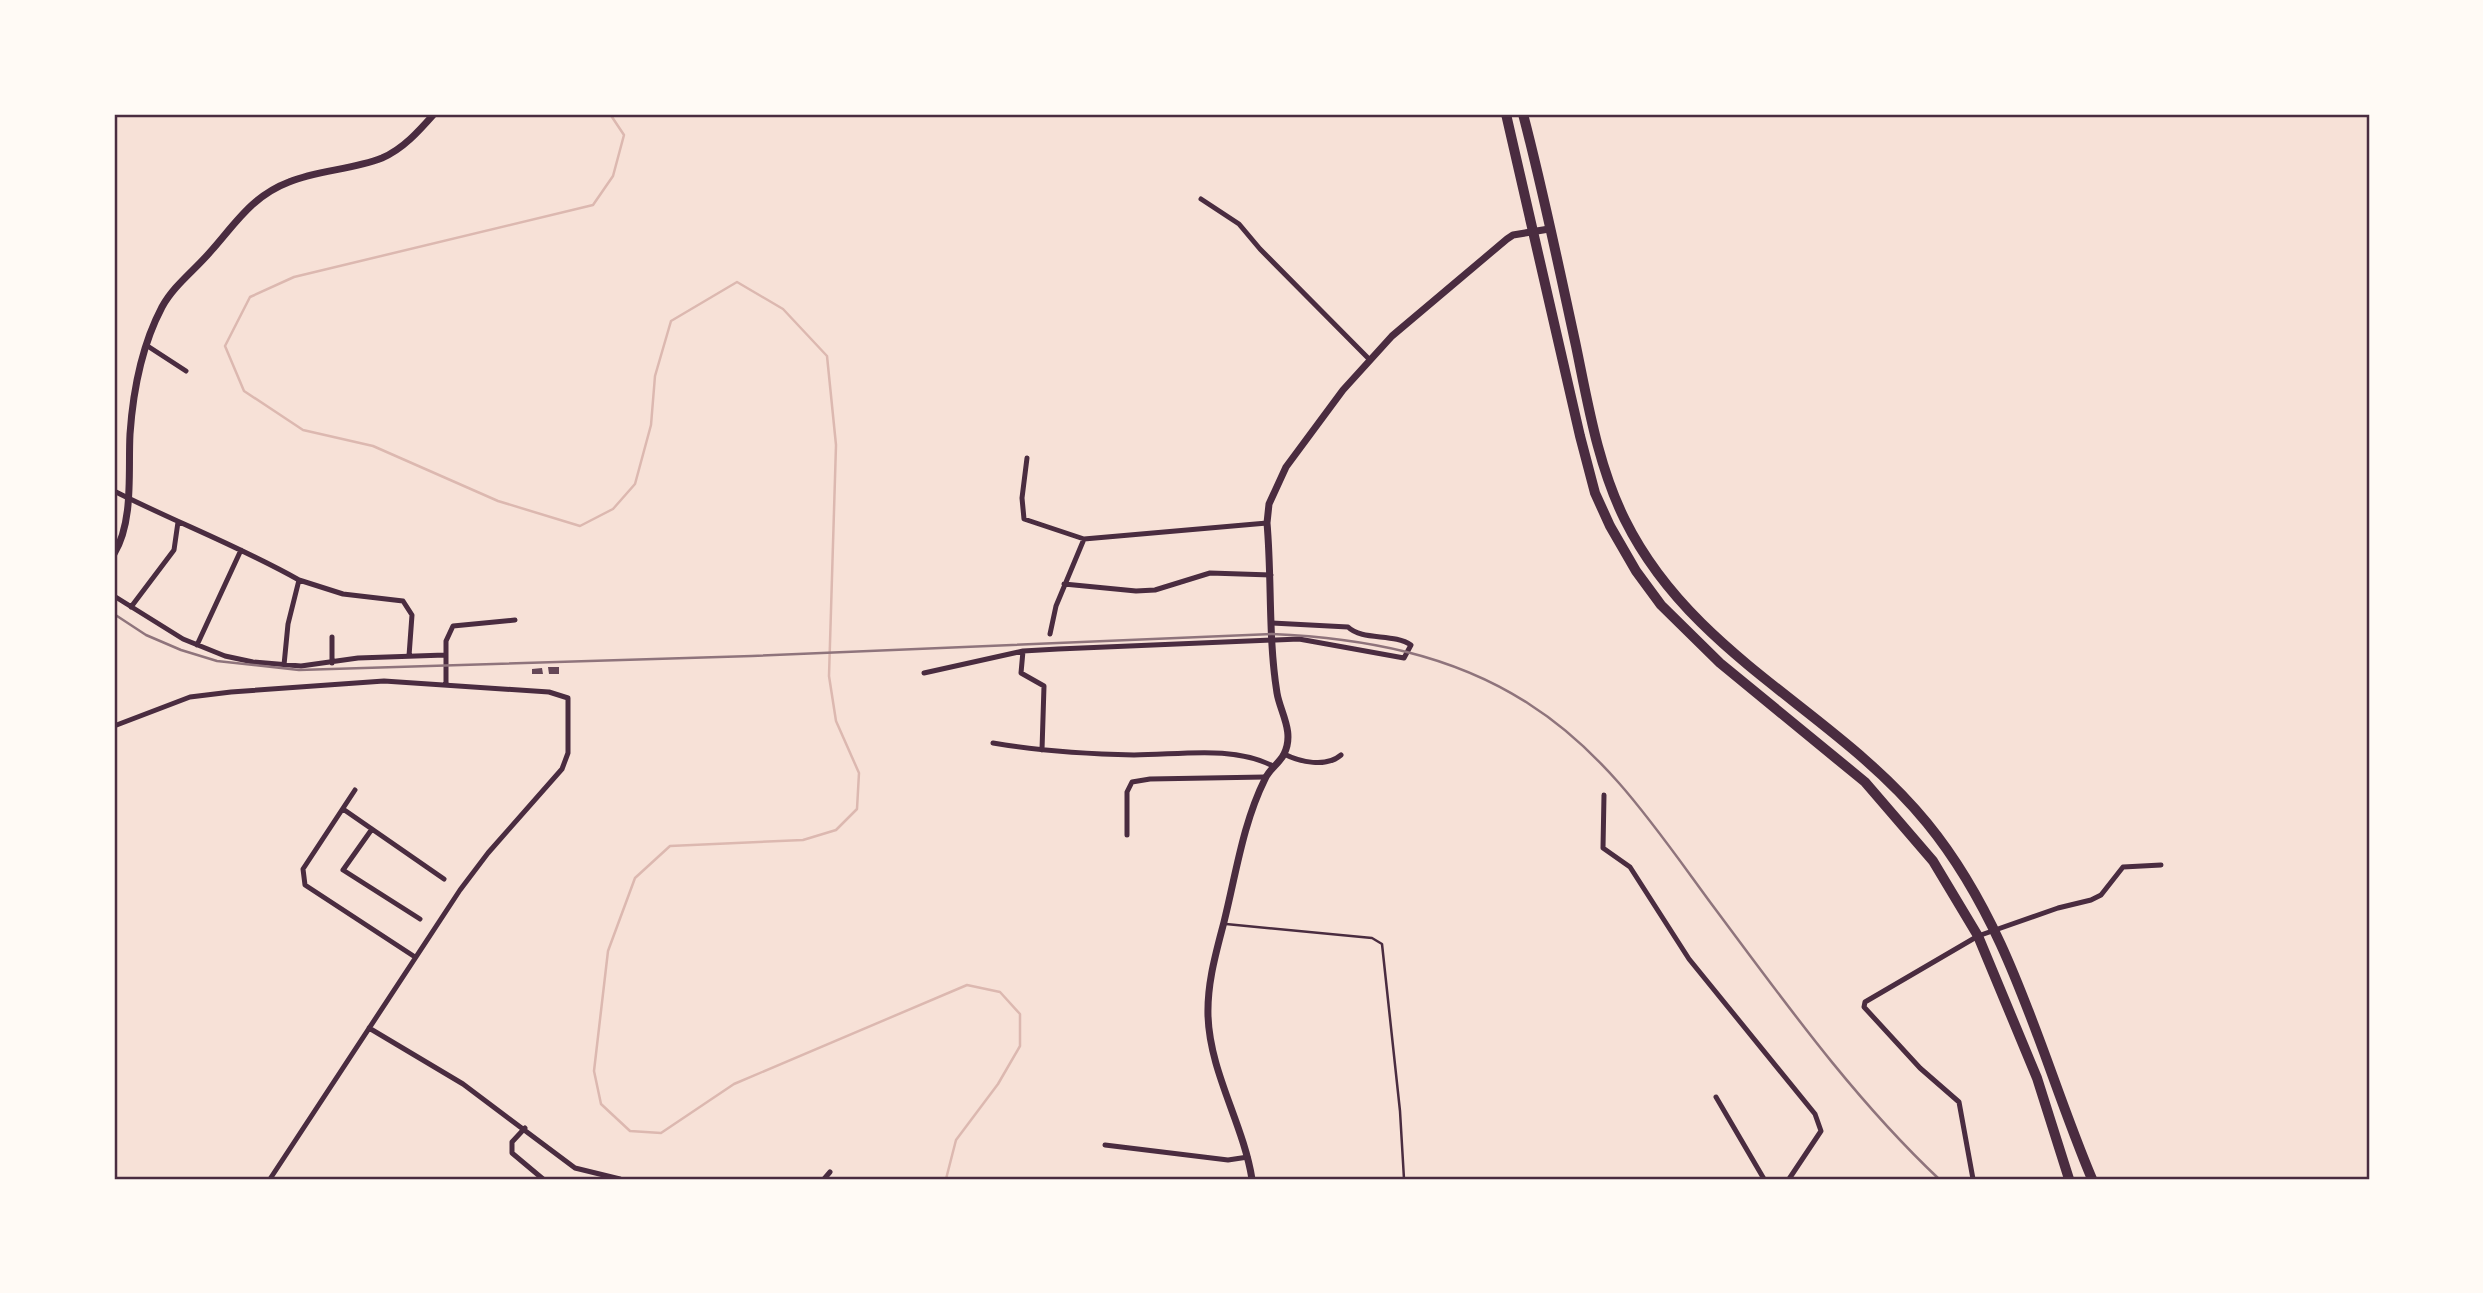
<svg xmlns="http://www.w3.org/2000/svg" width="2483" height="1293" font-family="'IBM Plex Sans',sans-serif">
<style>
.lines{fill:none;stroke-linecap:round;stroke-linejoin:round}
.stream{stroke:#dcb8b0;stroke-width:2.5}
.building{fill:#644757}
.service{stroke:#4a2c40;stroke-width:2.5}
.minor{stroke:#4a2c40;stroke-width:5}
.tertiary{stroke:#4a2c40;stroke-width:7}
.trunk{stroke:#4a2c40;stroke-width:10}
.rail{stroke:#8f747c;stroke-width:2.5}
.neatline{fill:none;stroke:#4a2c40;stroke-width:2.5}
</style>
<rect width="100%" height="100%" fill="#f7e1d7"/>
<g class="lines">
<path class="stream" d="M610,114L624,135L613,176L593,205L294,277L250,297L225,346L244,391L303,430L373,446L498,501L580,526L613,509L635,484L651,425L655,376L671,321L737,282L783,309L827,356L836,445L829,676L836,721L859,773L857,809L836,830L803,840L670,846L635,878L608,951L594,1071L601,1104L630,1131L661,1133L734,1084L967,985L1000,992L1020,1014V1046L998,1084L956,1140L946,1179"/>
</g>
<path class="building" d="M548,667H559V674H549Z
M542,668L543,674H532V669Z"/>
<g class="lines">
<path class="service" d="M1226,924L1372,938L1382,944L1400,1111L1404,1179"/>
<path class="minor" d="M1201,199L1239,224L1260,249L1369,359
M146,345L186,371
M1027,458L1022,498L1024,519L1084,539
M114,491C175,522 239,546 299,580L288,624L284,665
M299,580L343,594L403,601L412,615L409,656
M1064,584L1136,591L1155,590L1210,573L1271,575
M114,596L183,639L225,656L253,662L301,666L358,658L445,655
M131,607L174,550L178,522
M1050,634L1056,606L1084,539L1267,523
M332,637V663
M197,645L241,550
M1023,651L1021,673L1044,686L1042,750
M924,673L1023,651L1058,649L1299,639L1404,658L1411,645C1394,633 1362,641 1348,627L1272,623
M446,684V641L453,626L515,620
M114,726L190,697L231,692L384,681L549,692L568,698V753L562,769L488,853L460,890L270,1179
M993,743C1040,751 1087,754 1134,755C1179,755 1232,745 1273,766
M1284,754C1300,762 1326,768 1341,755
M355,790L303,869L305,885L415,957
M1604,795L1603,848L1630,867L1689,959L1815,1114L1821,1131L1789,1179
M343,809L444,879
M372,829L343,870L420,919
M1127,835V792L1132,782L1150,779L1265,777
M369,1028L463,1084L575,1168L620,1179
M1716,1097L1764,1179
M525,1128L512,1142V1153L543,1179
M1105,1145L1228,1160L1248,1157
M824,1179L830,1172
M1973,1179L1959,1102L1920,1068L1864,1007L1865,1002L1978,936L2058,908L2091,900L2101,895L2123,867L2161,865"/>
<path class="tertiary" d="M114,554C134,521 128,471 130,434C133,391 142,345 162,307C174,285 195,270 211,251C235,224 252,196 289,182C318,170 352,170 382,158C403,149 419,131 434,114
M1252,1179C1243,1123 1210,1073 1208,1016C1207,983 1216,953 1224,922C1236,874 1243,823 1265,779C1269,769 1280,763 1284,754C1295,732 1280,712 1277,693C1268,637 1272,580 1267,523L1269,504L1286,467L1343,390L1392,336L1507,239L1513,235L1549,229"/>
<path class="trunk" d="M1506,114L1580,436L1595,493L1610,526L1636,571L1661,605L1720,663L1865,782L1933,861L1978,936L2037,1078L2069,1179
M1523,114C1543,190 1559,268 1576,346C1588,404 1598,466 1625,520C1693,657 1835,710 1927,823C2012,927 2041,1058 2092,1179"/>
<path class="rail" d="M114,614L146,635L181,650L217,661L299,670L752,656L1272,634C1363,638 1452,654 1529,704C1608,754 1659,833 1713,906C1784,1001 1853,1098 1939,1179"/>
</g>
<rect width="2483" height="1293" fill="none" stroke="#fffaf5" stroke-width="231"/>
<rect x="116" y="116" width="2252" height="1062" class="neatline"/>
</svg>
